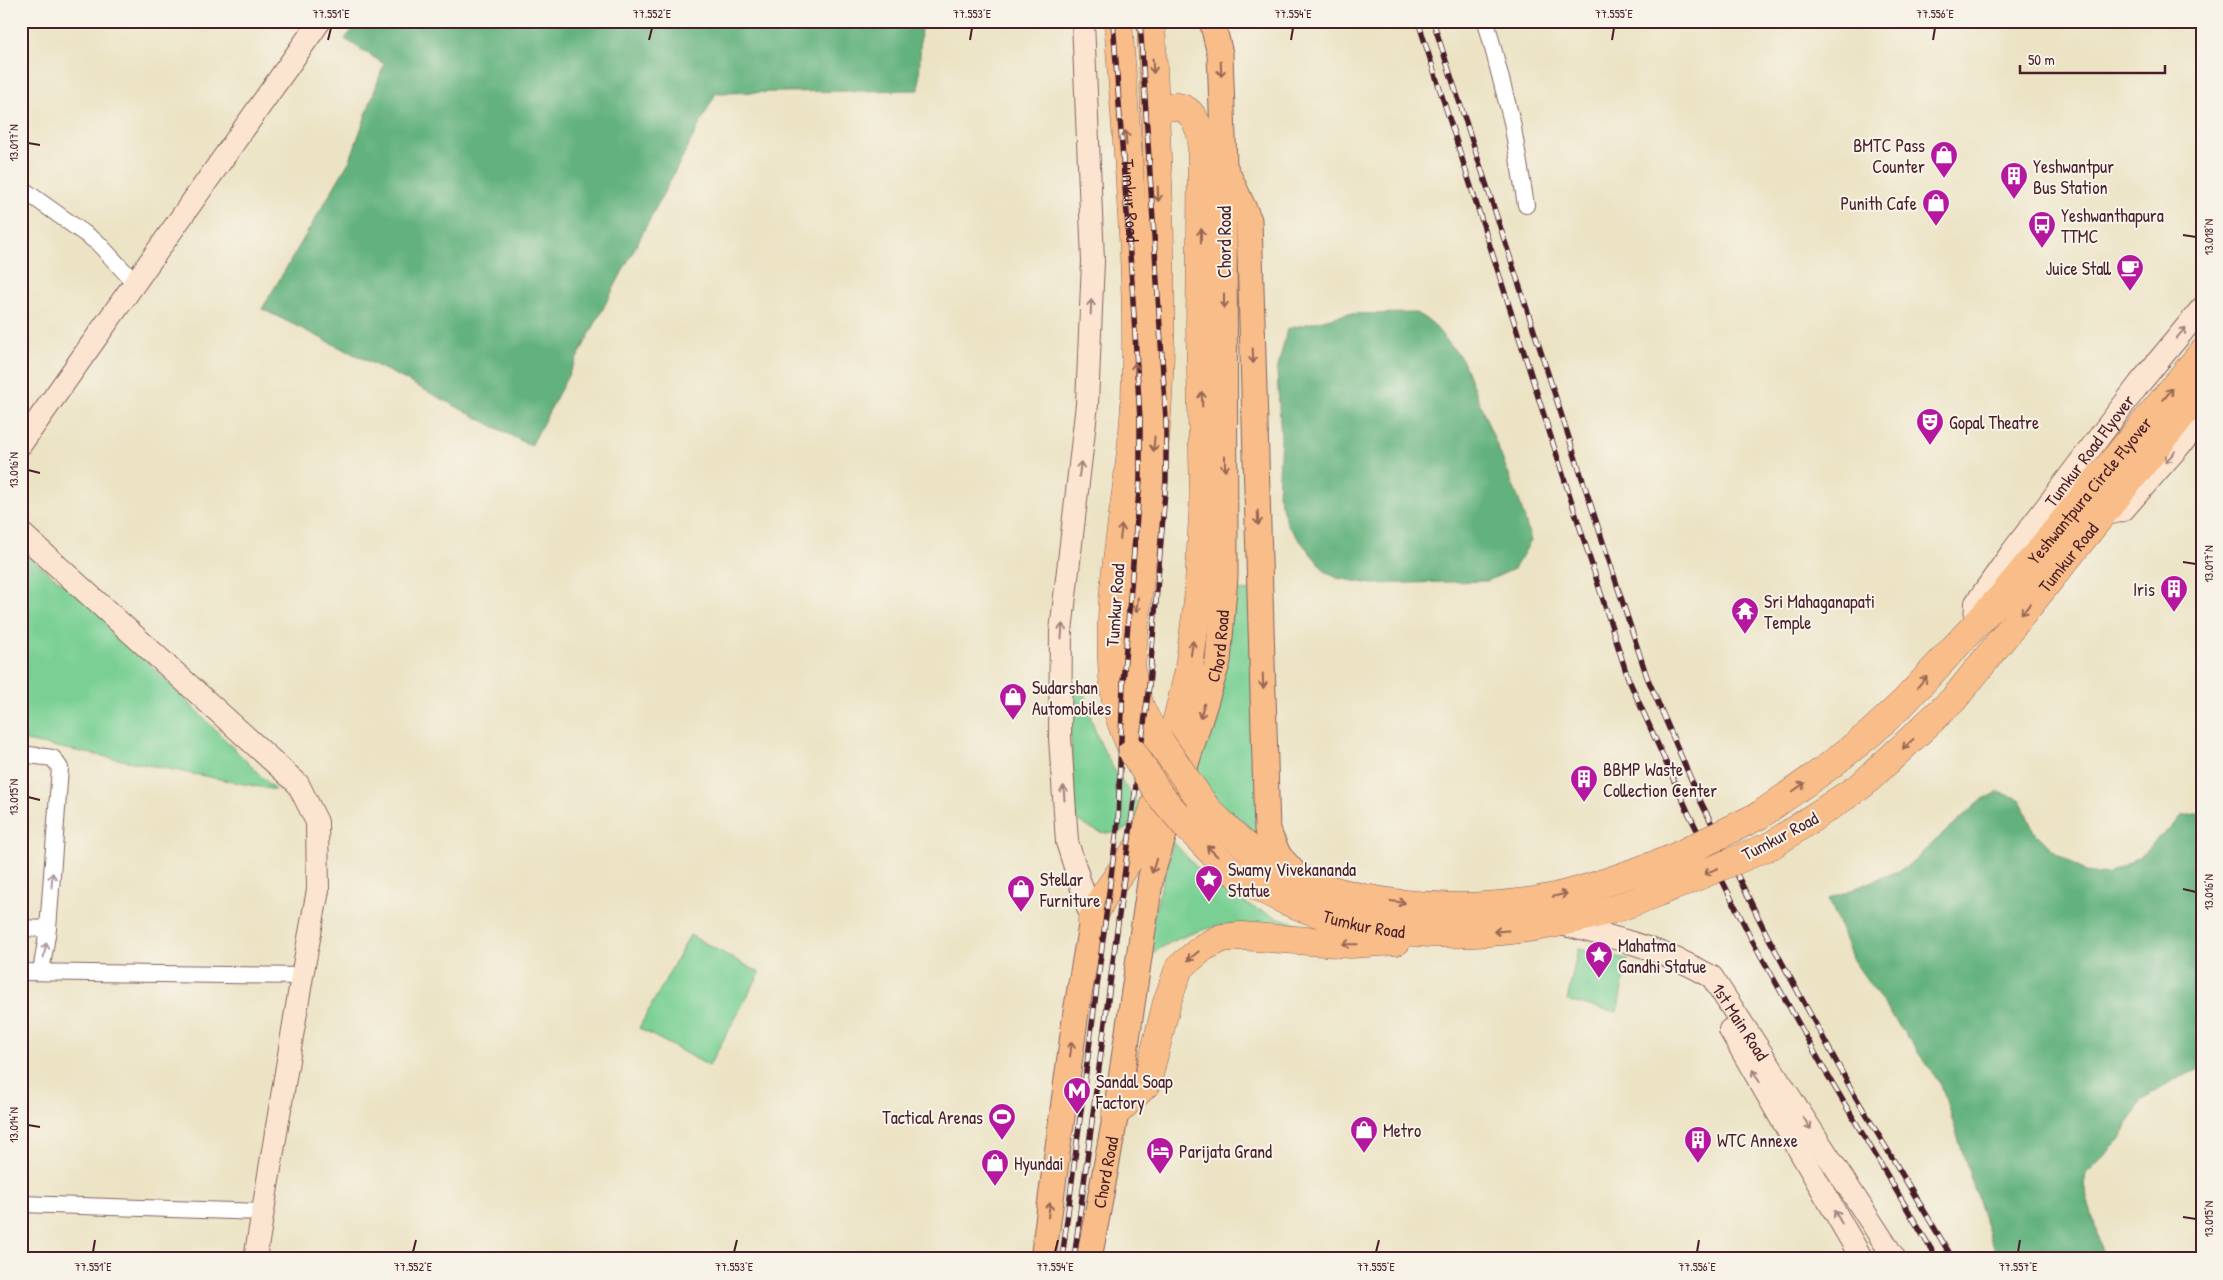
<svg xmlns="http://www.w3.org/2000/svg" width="2223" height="1280" font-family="'Patrick Hand',sans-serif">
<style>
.green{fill:#7ad094;stroke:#627860}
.forest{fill:#63b27e;stroke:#566854}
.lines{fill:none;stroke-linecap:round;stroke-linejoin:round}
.street-casing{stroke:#836461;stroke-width:18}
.secondary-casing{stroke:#836461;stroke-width:24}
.primary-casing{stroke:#836461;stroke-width:27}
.highway-casing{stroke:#836461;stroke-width:29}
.street{stroke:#fff;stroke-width:16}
.secondary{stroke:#fce5d0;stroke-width:22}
.primary{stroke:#f8bd89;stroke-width:25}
.highway{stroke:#f8bd89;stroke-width:28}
.rail-casing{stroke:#4a1f2b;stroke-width:5.5}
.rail{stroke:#f7f3e8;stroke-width:4;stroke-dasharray:11;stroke-linecap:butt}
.highway-bridge-casing{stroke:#836461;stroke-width:29;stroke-linecap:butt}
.highway-bridge{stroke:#f8bd89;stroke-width:28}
.oneway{stroke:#986655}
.oneway2{stroke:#a3827e}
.oneway3{stroke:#ae9aa0}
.ticks{fill:none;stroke:#4a1f2b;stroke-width:2}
.labels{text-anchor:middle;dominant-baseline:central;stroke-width:4;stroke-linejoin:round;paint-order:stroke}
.poi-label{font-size:18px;fill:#4a1f2b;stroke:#f7f3e8;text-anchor:start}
.street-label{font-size:18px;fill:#4a1f2b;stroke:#f7f3e8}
.neatline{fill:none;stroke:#4a1f2b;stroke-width:2}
.ticks-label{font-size:12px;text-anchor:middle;fill:#4a1f2b}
</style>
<rect width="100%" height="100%" fill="#f7f3e8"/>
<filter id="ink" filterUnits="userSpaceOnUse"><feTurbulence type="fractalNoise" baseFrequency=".02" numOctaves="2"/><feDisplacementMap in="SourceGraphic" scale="10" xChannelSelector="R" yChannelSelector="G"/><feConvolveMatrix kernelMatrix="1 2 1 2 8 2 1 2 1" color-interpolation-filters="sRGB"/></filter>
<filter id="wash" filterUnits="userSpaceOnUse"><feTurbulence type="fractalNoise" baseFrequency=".0096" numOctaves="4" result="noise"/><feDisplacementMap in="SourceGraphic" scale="20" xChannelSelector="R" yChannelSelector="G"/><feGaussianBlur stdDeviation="1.12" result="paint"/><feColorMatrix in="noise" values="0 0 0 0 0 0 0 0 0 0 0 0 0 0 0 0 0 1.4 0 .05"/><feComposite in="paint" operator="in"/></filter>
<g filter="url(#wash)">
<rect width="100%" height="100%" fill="#ece3c4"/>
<path class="green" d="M21,551L94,608L275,790L21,740Z
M1231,590L1253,591L1262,838L1235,821L1189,772Z
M1067,681L1083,687C1092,734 1111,772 1143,808C1127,840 1102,839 1076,819Z
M1173,841C1209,885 1245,910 1300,924L1297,931C1241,916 1188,925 1142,961Z
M690,935L760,973L709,1066L639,1028Z
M1578,949L1628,959L1617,1012L1567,1001Z"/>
<path class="forest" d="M359,21H921L919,90L716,93L531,446L398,376L262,309L350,160L384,64L345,39Z
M1416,313L1432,323L1462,359L1519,500L1531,541L1514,569L1487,581L1371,584L1337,578L1325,571L1288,526L1278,494L1281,438L1277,372L1287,329L1347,314Z
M1999,792L2020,799L2033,830L2056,853L2086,872L2107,875L2137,858L2183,816L2202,813V1068L2170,1082L2142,1100L2119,1141L2086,1174L2084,1185L2104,1259H1999L1991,1240L1941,1085L1853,960L1829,899L1905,868L1980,801Z"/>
</g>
<g filter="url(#ink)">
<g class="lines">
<defs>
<path id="street" d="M1486,21L1512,122L1526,205
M21,188L98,243L134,282
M21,754L53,758L60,768L48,929L41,972
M21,928L48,929
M21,972L302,976
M21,1204L262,1212"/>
<g id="secondary">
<path d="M1083,21L1093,261L1087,404L1061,631L1060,738L1067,842L1092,920"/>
<path d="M21,444L320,21"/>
<path d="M2100,516L2123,510L2202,420"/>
<path d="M21,533L298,784L317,822L318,890L302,976L255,1259"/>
<path id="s1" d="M1975,624L1976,603L2012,552L2140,383L2202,308"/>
<path id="s2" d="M1557,923C1612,937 1662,948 1712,977L1895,1259"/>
<path d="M1730,1030L1862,1259"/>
</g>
<g id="primary">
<path d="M1227,172L1249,220L1267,830L1279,856L1298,877"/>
<path d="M1043,1259L1076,1012L1092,920"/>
<path id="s3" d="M1089,1259L1116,1113L1151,876L1218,661L1225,577L1224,165L1220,54L1212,21"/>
</g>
<g id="highway">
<path id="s4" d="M1118,21C1127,148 1140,275 1135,402C1131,501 1100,602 1116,702C1118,719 1127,736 1133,752"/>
<path d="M1151,21C1156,141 1164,260 1159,379C1155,476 1138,572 1131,669C1136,700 1141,714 1159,740"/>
<path d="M1207,809C1225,826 1243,846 1263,859C1338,908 1453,914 1539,900C1584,892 1626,875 1669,860"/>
<path id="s5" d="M1760,815L1828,767L1872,732L1905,701L2004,594L2202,353"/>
<path id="s6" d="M1188,828C1204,843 1220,863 1238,875C1347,945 1484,946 1606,911C1630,905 1653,894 1677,885"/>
<path id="s7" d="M1772,845L1862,785L1954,699L2202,390"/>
<path d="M1092,920L1103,897L1145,837L1161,784L1188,675L1198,601L1204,496L1200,328L1202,138C1194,110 1184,101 1155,110"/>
<path d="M1116,1113L1147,1083L1167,1002L1179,968L1204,947L1222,938L1241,936L1351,944L1397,941"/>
</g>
</defs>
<use href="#street" class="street-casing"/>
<use href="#secondary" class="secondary-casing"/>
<use href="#primary" class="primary-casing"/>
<use href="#highway" class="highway-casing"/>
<use href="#street" class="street"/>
<use href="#secondary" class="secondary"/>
<use href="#primary" class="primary"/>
<use href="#highway" class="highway"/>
<defs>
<path id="rail" d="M1418,21L1628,678L1689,814L1751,938L1824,1069L1937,1259
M1433,21L1647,677L1700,800L1767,935L1855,1096L1953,1259
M1062,1259L1118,822L1123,683L1140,479V419L1132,283L1113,21
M1074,1259L1149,686L1166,480V419L1140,21"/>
</defs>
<use href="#rail" class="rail-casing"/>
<use href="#rail" class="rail"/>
<defs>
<path id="highway-bridge" d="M1159,740L1207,809
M1133,752L1159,794L1188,828
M1669,860L1760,815
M1677,885L1772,845"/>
</defs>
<use href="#highway-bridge" class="highway-bridge-casing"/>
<use href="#highway-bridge" class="highway-bridge"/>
</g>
<defs><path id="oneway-shaft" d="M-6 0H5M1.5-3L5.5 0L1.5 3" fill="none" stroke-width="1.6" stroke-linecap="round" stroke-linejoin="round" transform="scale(1.25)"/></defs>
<g class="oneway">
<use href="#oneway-shaft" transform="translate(1153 66) rotate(87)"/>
<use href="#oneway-shaft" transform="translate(1221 69) rotate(88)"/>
<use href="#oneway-shaft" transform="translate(1126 138) rotate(-94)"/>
<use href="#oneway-shaft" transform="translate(1158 194) rotate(88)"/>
<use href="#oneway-shaft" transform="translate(1201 236) rotate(-89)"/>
<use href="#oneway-shaft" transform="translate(1224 301) rotate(90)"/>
<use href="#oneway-shaft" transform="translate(1253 356) rotate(88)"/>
<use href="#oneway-shaft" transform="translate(1135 370) rotate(-90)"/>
<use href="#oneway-shaft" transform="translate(2168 394) rotate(-51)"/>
<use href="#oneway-shaft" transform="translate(1202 399) rotate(-92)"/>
<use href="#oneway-shaft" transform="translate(1154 444) rotate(94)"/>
<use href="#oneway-shaft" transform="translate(1225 464) rotate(90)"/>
<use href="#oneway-shaft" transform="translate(1258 518) rotate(88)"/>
<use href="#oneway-shaft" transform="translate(1121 532) rotate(-83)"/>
<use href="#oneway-shaft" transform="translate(1137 605) rotate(97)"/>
<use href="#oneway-shaft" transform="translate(2026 609) rotate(129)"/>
<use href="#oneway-shaft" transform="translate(1192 648) rotate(-82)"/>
<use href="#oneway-shaft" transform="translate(1263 681) rotate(88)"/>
<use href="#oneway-shaft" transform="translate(1922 682) rotate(-48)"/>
<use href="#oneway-shaft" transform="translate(1202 711) rotate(107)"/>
<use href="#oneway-shaft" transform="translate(1908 744) rotate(137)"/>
<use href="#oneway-shaft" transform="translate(1799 787) rotate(-35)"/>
<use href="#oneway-shaft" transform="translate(1212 851) rotate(-136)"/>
<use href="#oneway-shaft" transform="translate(1154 866) rotate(107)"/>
<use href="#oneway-shaft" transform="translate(1711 871) rotate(157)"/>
<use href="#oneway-shaft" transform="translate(1560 895) rotate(-14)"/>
<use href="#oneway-shaft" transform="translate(1398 902) rotate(7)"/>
<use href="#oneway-shaft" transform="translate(1501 931) rotate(176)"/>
<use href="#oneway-shaft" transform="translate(1350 944) rotate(-179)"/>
<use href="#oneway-shaft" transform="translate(1193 956) rotate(141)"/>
<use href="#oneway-shaft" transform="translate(1071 1049) rotate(-82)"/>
<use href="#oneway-shaft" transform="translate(1049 1210) rotate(-82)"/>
</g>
<g class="oneway2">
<use href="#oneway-shaft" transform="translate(1091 307) rotate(-88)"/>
<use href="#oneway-shaft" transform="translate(2181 333) rotate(-49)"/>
<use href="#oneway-shaft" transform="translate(2170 457) rotate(131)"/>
<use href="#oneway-shaft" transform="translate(1080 469) rotate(-83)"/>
<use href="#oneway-shaft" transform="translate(1062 631) rotate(-86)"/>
<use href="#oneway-shaft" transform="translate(1064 793) rotate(-94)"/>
<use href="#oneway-shaft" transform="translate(1756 1076) rotate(-120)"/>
<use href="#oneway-shaft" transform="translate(1807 1123) rotate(57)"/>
<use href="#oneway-shaft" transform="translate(1838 1217) rotate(-120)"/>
</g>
<g class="oneway3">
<use href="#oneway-shaft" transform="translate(52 880) rotate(-86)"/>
<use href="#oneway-shaft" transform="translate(45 950) rotate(-80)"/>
</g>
</g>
<path class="ticks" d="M328,40L331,28M649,40L652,28M970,40L972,28M1291,40L1293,28M1612,40L1614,28M1933,40L1935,28M28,143L40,145M2183,235L2196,237M28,470L40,473M2183,562L2196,564M28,797L40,800M2183,889L2196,892M28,1125L40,1127M2183,1217L2196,1219M93,1252L95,1240M413,1252L416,1240M734,1252L737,1240M1055,1252L1058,1240M1376,1252L1379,1240M1697,1252L1699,1240M2018,1252L2020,1240"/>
<defs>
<symbol id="shop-pin" viewBox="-11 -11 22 30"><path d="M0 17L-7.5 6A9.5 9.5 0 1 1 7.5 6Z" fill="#b5179e" stroke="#f7f3e8"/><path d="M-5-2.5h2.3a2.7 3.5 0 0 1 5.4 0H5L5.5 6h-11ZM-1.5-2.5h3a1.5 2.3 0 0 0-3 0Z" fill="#fff"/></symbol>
<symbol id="building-pin" viewBox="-11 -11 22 30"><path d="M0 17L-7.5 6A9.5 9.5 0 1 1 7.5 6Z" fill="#b5179e" stroke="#f7f3e8"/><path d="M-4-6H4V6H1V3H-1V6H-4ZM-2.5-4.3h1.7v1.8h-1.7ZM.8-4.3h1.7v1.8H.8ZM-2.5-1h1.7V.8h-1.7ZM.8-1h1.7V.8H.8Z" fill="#fff"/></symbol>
<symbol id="bus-pin" viewBox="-11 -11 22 30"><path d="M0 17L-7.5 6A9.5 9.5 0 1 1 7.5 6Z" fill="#b5179e" stroke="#f7f3e8"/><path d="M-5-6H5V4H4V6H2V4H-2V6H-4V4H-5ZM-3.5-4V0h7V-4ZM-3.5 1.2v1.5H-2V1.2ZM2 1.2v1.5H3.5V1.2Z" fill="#fff"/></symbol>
<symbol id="cafe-pin" viewBox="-11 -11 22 30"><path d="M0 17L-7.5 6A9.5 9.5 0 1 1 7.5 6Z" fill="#b5179e" stroke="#f7f3e8"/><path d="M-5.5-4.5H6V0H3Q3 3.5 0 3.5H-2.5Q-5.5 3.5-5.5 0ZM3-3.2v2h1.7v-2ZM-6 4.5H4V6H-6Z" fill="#fff"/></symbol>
<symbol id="theatre-pin" viewBox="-11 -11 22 30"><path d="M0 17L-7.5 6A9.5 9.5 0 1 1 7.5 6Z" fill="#b5179e" stroke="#f7f3e8"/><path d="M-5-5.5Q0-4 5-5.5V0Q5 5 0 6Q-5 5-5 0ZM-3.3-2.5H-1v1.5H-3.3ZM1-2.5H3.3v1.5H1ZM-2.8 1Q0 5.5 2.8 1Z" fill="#fff"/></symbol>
<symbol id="temple-pin" viewBox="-11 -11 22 30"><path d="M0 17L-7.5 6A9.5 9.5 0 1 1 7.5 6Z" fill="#b5179e" stroke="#f7f3e8"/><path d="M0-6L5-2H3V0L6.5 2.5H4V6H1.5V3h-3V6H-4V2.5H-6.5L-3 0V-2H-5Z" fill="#fff"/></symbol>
<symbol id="sight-pin" viewBox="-11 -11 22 30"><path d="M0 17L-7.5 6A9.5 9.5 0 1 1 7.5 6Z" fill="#b5179e" stroke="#f7f3e8"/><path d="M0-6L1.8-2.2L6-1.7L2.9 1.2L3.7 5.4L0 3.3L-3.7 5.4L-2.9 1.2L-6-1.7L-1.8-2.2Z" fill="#fff"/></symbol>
<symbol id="metro-pin" viewBox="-11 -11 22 30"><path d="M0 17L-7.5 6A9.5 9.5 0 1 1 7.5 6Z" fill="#b5179e" stroke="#f7f3e8"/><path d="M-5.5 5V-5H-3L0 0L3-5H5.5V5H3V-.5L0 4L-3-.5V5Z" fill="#fff"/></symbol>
<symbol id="stadium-pin" viewBox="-11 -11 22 30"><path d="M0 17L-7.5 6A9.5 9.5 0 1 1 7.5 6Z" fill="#b5179e" stroke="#f7f3e8"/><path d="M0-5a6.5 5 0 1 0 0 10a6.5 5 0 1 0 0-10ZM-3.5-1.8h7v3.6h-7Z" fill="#fff"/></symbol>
<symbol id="hotel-pin" viewBox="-11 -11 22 30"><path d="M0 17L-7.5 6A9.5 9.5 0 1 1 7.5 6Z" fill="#b5179e" stroke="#f7f3e8"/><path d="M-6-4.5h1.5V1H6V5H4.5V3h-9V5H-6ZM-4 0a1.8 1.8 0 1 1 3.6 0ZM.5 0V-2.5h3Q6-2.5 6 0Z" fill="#fff"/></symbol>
</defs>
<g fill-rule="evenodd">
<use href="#shop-pin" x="1928" y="139" width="32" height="43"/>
<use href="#building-pin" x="1998" y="160" width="32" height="43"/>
<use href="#shop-pin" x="1920" y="187" width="32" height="43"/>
<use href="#bus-pin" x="2026" y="209" width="32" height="43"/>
<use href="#cafe-pin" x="2114" y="252" width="32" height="43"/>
<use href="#theatre-pin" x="1914" y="406" width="32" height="43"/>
<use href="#building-pin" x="2158" y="573" width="32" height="43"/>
<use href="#temple-pin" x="1729" y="595" width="32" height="43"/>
<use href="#shop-pin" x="997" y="681" width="32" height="43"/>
<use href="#building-pin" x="1568" y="763" width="32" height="43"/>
<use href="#sight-pin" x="1193" y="863" width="32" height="43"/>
<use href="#shop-pin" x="1005" y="873" width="32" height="43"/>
<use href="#sight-pin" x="1583" y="939" width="32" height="43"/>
<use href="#metro-pin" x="1061" y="1075" width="32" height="43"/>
<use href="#stadium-pin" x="986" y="1101" width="32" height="43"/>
<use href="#shop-pin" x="1348" y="1114" width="32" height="43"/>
<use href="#building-pin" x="1682" y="1124" width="32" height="43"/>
<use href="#hotel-pin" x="1144" y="1135" width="32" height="43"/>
<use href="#shop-pin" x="979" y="1147" width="32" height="43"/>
</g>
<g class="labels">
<g class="poi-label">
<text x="1925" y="145" text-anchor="end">BMTC Pass<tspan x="1925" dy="21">Counter</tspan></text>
<text x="2033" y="166">Yeshwantpur<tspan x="2033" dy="21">Bus Station</tspan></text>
<text x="1917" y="203" text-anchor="end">Punith Cafe</text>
<text x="2061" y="215">Yeshwanthapura<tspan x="2061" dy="21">TTMC</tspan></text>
<text x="2111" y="268" text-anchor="end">Juice Stall</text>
<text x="1949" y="422">Gopal Theatre</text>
<text x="2155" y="589" text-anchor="end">Iris</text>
<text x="1764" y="601">Sri Mahaganapati<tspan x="1764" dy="21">Temple</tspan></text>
<text x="1032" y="687">Sudarshan<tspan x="1032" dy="21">Automobiles</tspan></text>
<text x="1603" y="769">BBMP Waste<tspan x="1603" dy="21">Collection Center</tspan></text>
<text x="1228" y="869">Swamy Vivekananda<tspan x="1228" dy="21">Statue</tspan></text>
<text x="1040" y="879">Stellar<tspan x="1040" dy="21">Furniture</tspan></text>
<text x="1618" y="945">Mahatma<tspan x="1618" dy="21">Gandhi Statue</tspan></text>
<text x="1096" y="1081">Sandal Soap<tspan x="1096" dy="21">Factory</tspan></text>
<text x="983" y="1117" text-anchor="end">Tactical Arenas</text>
<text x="1383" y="1130">Metro</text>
<text x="1717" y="1140">WTC Annexe</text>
<text x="1179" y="1151">Parijata Grand</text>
<text x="1014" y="1163">Hyundai</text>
</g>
<g class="street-label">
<text stroke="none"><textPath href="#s4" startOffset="180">Tumkur Road</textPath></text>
<text transform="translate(1224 242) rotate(-90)">Chord Road</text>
<text stroke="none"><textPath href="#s1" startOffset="211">Tumkur Road Flyover</textPath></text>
<text stroke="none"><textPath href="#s5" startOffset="465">Yeshwantpura Circle Flyover</textPath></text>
<text stroke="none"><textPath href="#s7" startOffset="416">Tumkur Road</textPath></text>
<text transform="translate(1115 605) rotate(-86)">Tumkur Road</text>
<text stroke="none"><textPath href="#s3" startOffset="628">Chord Road</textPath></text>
<text transform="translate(1780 836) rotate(-28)">Tumkur Road</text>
<text stroke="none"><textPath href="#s6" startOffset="205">Tumkur Road</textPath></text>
<text stroke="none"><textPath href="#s2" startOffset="218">1st Main Road</textPath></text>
<text stroke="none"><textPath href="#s3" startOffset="88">Chord Road</textPath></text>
</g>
</g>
<rect width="2223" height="1280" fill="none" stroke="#f7f3e8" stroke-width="55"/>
<path d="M2020 65v8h145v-8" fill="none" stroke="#4a1f2b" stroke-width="2.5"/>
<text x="2028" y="65" font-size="15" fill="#4a1f2b" stroke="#f7f3e8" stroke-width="4" paint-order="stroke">50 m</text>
<rect x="28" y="28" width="2168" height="1224" class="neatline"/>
<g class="ticks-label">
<text x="331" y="18">77.551°E</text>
<text x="652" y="18">77.552°E</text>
<text x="972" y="18">77.553°E</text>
<text x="1293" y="18">77.554°E</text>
<text x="1614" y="18">77.555°E</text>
<text x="1935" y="18">77.556°E</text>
<text transform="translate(14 143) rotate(-90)" y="4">13.017°N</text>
<text transform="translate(2209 237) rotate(-90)" y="4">13.018°N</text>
<text transform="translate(14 470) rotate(-90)" y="4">13.016°N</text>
<text transform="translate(2209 564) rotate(-90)" y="4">13.017°N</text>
<text transform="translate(14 797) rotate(-90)" y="4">13.015°N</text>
<text transform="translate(2209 892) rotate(-90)" y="4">13.016°N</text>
<text transform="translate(14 1125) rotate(-90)" y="4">13.014°N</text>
<text transform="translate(2209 1219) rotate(-90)" y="4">13.015°N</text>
<text x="93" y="1271">77.551°E</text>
<text x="413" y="1271">77.552°E</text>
<text x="734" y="1271">77.553°E</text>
<text x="1055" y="1271">77.554°E</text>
<text x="1376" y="1271">77.555°E</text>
<text x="1697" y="1271">77.556°E</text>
<text x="2018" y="1271">77.557°E</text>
</g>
</svg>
